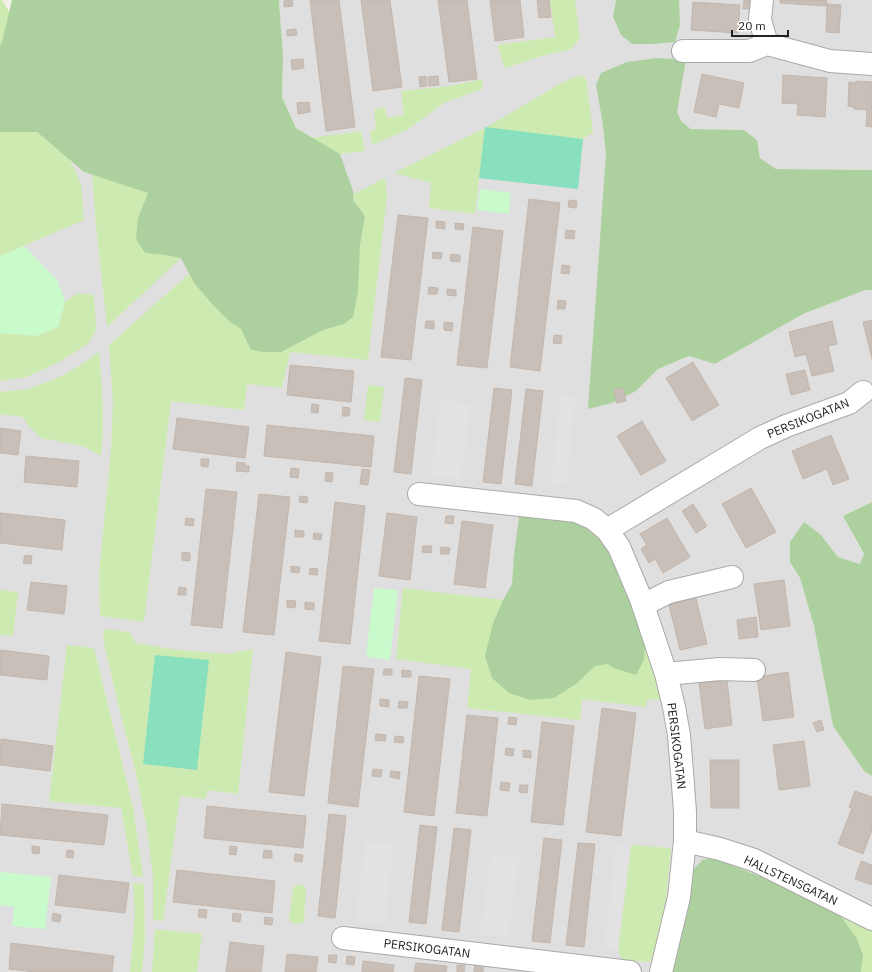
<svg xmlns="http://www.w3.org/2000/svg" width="872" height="972" font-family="'IBM Plex Sans',sans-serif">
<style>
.residential{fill:#e0dfdf}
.grass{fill:#cdebb0}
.forest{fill:#add19e}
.park{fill:#c8facc}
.pitch{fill:#88e0be}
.parking{fill:#e2e2e2}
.building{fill:#c7bfb8;stroke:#c4b6ab}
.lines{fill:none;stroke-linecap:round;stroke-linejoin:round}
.minor-casing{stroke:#a9a9a9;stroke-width:24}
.minor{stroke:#fff;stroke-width:22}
.labels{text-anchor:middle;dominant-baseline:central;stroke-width:4;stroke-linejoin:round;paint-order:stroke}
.street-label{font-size:12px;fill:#222;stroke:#fff}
</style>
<rect width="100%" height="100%" fill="#f2efe9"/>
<path class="residential" d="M279,0H872V170L776,169L760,158L757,140L744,130L691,129L682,122L677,112L686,60L602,119L636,391L658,369L689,356L715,364L803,314L865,290H872V502L843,516L864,555L860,564L838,557L821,535L790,562L800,578L814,626L833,726L864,771L872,776V972H861L863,955L784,886L735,866L689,904L672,972H0V132H37L84,172L148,193L353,200L340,154L296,128L282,96L283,57Z"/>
<path class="grass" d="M0,0H2L10,13L2,42L0,45Z
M550,0H575L580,39L570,50L549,54L504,68L498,45L555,37Z
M580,75L586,78L593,132L583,139L485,128L475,214L429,208L431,183L394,173L485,128L563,82Z
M483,79L482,89L444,103L407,130L372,145L370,131L376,129L374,109L385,107L387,118L404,115L401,91L451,86Z
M361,131L365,151L340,154L312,138Z
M0,132H37L70,160L81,184L84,220L0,256Z
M92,174L148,193L138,218L166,255L181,258L107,327L96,226Z
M385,178L387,196L368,360L290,352L282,388L247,384L244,410L171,401L144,622L100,616L99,573L111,451L113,402L109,345L189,274L194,283L214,306L230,322L281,352L323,330L344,324L360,245L365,216L353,200L354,194Z
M78,293L94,295L96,329L88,344L59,362L27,377L0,381V335L2,333L36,336L58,327L65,302Z
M99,352C102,387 105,421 101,456L83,446L41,438L28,425L23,417L0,414V392L29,389L62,376L85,362Z
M368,385L384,387L380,422L364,420Z
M403,588L503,600L493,623L576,684L595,666L606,663L616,669L645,645L656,678L660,700L647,699L646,707L582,699L580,720L467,708L471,669L396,659Z
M0,590L18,592L13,636L0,635Z
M104,629L129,632L136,643L177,650L228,654L253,649L238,794L207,790L206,799L180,796L163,921L153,920V876L146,824L136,773L120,712L103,639Z
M67,645L94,648L133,807L143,877L133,876L121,808L49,801Z
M632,845L671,848L666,898L659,942L650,962L622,960L618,950L631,846Z
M133,883L144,884L145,940L142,972H130L135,914Z
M297,885H303L306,889L304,922C298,924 294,925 289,920L293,888Z
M840,915L872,928V972H861L863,955Z
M155,929L202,934L197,972H152Z"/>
<path class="forest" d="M12,0H279L283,57L282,97L296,128L340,154L354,194L353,200L365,216L360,245L358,292L353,317L344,324L323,330L281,352H264L251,350L241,329L230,322L214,306L194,283L181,258L166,255L145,253L136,239L138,218L148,193L84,172L37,132H0V45L2,42Z
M616,0H679L680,25L675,42L653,44H632L621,35L613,17Z
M657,58L686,60L677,112L682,122L691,129L744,130L757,140L760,158L776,169L872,170V290H865L803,314L715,364L689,356L658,369L636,391L612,403L588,409L606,153L602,119L596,85L601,73L627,62Z
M872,502V776L864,771L833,726L814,626L800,578L790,562V542L804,522L821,535L838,557L860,564L864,554L843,516Z
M535,514L577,521L604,543L612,558L633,610L645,645L644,660L636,675L616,669L607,664L595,666L576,684L554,698L531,700L509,693L492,678L485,656L493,623L503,600L512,584L514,555L519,517Z
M714,858L784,886L840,915L857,939L863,955L861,972H672L689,904L693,870L702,860Z"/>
<path class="park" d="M480,189L511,193L509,214L477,210Z
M24,246L58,281L65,302L58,327L36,336L2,333L0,335V256Z
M374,588L398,590L390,660L366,657Z
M0,872L51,877L45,929L12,926L14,907L0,905Z"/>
<path class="pitch" d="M485,127L583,139L578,189L479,178Z
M155,655L209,660L197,770L143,764Z"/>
<path class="parking" d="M561,394L576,396L566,486L551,485Z
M440,400L471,404L461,479L431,476Z
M365,841L394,844L385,924L356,921Z
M616,844L631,846L618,950L604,948Z
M491,854L519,858L508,938L480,934Z"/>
<path class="building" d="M292,0L293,6L284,7V1Z
M310,0H339L355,127L326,131Z
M361,0H390L402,87L373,91Z
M438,0H467L477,79L449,82Z
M490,0H520L524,37L495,41Z
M537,0H549L551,17L539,18Z
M744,0H757L756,9H743Z
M780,0H827L826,6L780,3Z
M693,2L740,5L738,33L691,30Z
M827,4L841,5L839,33L826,32Z
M296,29L297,35L287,36V30Z
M303,59L304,68L292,70L291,60Z
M702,74L744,83L739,108L719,104L716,117L694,112Z
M783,75L827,78L825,117L797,115L798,104L782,103Z
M426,76L427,86L420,87L419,77Z
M438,76L439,85L429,86L428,77Z
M856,81L872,82V127L866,126L867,110L854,109V107L848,106L849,82L855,83Z
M309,102L310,112L298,114L297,103Z
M529,199L560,203L540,371L510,367Z
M569,200L577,201L576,208L568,207Z
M398,215L428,218L411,360L381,357Z
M436,221L445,222V229L436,228Z
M455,223L464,224L463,230L455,229Z
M473,227L503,231L487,368L457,365Z
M566,230L575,231L574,239L565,238Z
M433,252L442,253L441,259L432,258Z
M451,254L460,255V262L450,261Z
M562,265L570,266L569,274L561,273Z
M429,287L438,288L437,294H428Z
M447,289L456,290V296L447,295Z
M558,300L566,301L565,309H557Z
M872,320V359L863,322Z
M426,321H434V329L425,328Z
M832,321L837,344L828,346L834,371L812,376L806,354L795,357L789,332Z
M444,322L453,323L452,331L444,330Z
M554,335L562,336L561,344L553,343Z
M693,362L719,405L692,421L666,378Z
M290,365L354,371L351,402L287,395Z
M805,370L810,390L791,395L786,374Z
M405,378L422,380L411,474L394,472Z
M494,388L512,390L501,484L483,482Z
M623,388L626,401L617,403L614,389Z
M526,389L543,391L532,486L515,484Z
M312,404L319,405L318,413L311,412Z
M343,407L350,408L349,416H342Z
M177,418L249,427L245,458L173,449Z
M642,421L666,461L641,475L617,436Z
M267,425L374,436L371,467L264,456Z
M0,428L21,431L18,455L0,453Z
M831,435L849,479L833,485L827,469L803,479L792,451Z
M26,456L79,461L77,487L24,482Z
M201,459H209L208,467L201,466Z
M237,462L245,463V465L249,466V472L236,471Z
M291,468L299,469L298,478L290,477Z
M362,469L370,470L368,485L360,484Z
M326,472L333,473L332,482L325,481Z
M751,488L776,532L746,548L722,504Z
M206,489L237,492L222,628L191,625Z
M259,494L290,497L274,635L243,632Z
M300,496L308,497L307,503L299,502Z
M335,502L365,506L350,644L319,641Z
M693,504L707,526L696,533L682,511Z
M0,513L65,520L62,550L0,543Z
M387,513L417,517L410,580L379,576Z
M446,516H454L453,524L445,523Z
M186,518L194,519L193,526L185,525Z
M667,518L690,557L663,573L655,559L649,563L641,549L647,545L640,534Z
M462,521L493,525L485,588L454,584Z
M295,530L304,531V537H295Z
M314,533L322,534L321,540L313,539Z
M423,546H432L431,553L422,552Z
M441,547L450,548L449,554H440Z
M182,552L190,553V561L182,560Z
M25,555L32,556L31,564L23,563Z
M291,566L300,567L299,573L291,572Z
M310,568L318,569L317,575L309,574Z
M784,580L790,626L761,630L754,584Z
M31,582L67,586L64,614L27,610Z
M179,587L186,588V595H178Z
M696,598L707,644L680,650L669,605Z
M287,600L296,601L295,608L287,607Z
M305,602L314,603V610L305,609Z
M756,617L758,637L739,639L737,620Z
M0,650L49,656L47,680L0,675Z
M286,652L321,657L304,796L269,792Z
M343,666L374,669L358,807L328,803Z
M384,669H392V675H383Z
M402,670L411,671V677H402Z
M788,672L794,717L763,721L757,677Z
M419,676L450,679L434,816L404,812Z
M727,680L732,725L705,729L699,683Z
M380,699L389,700V707L380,706Z
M399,701L408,702L407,708H398Z
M602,708L636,713L621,836L586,832Z
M467,715L498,718L487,816L456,813Z
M509,717L517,718L516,725L508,724Z
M821,720L824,730L817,732L813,723Z
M542,722L574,726L563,825L531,822Z
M376,734L386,735L385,741L375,740Z
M395,736L404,737L403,743L394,742Z
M1,739L53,746L50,771L0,765Z
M804,741L810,786L779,790L773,745Z
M506,748L514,749L513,756L505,755Z
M523,750L531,751V758L523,757Z
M710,760H739V808H711Z
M373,769L382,770L381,777L372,776Z
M391,771L400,772L399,779L390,777Z
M501,782L510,783L509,791L500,790Z
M520,785H528L527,793L519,792Z
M855,791L872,797V830L863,854L838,844L852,808L849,807Z
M2,804L108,815L104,845L0,835Z
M207,806L306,816L303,848L204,838Z
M329,814L346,816L335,918L318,916Z
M420,825L437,827L426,924L409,922Z
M454,828L471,830L459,932L442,930Z
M544,838L562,840L550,943L532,941Z
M578,843L595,844L584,947L566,945Z
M32,846L40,847L39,854L32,853Z
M230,846L237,847L236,855L229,854Z
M67,850L74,851L73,858L66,857Z
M264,850L272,851V858H263Z
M295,854L303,855L302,862L294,861Z
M861,861L872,865V885L855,879Z
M177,870L275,881L272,913L173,902Z
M59,875L129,883L125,913L55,905Z
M199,909L207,910L206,918L198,917Z
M53,913L61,915L60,922L52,921Z
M233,913L241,914L240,922L232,921Z
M265,917L273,918L272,925L264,924Z
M230,942L264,946L261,972H226Z
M11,943L114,956L112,972H35L9,969Z
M287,954L318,957L316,972H285Z
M329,955H337L336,963L328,962Z
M347,956L355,957L354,965L346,964Z
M363,961L394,965L393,972H362Z
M416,963L447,966L446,972H414Z
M475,963H484L483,972H474Z
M457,965H465L464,972H457Z"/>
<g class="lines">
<defs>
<path id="minor" d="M762,0L760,20L767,44
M683,51H749L767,44L830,61L872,64
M419,494L576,511L594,519L607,530L619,547L641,599L666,674L674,707L679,735L683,785L685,812V841L679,897L661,972
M607,530L760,438L786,426L849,403L863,392
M643,605L669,592L732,577
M666,674L720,669L754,670
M685,841L720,849L754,860L872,919
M343,938L630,972"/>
</defs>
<use href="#minor" class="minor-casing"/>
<use href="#minor" class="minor"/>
</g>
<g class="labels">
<g class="street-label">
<text transform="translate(808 418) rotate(-22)">PERSIKOGATAN</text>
<text transform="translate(677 746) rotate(83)">PERSIKOGATAN</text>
<text transform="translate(791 880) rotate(25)">HALLSTENSGATAN</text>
<text transform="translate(427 948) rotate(7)">PERSIKOGATAN</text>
</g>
</g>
<path d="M732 30v6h56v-6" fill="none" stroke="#222222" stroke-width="2"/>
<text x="738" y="30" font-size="12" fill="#222222" stroke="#ffffff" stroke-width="3" paint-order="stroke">20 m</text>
</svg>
